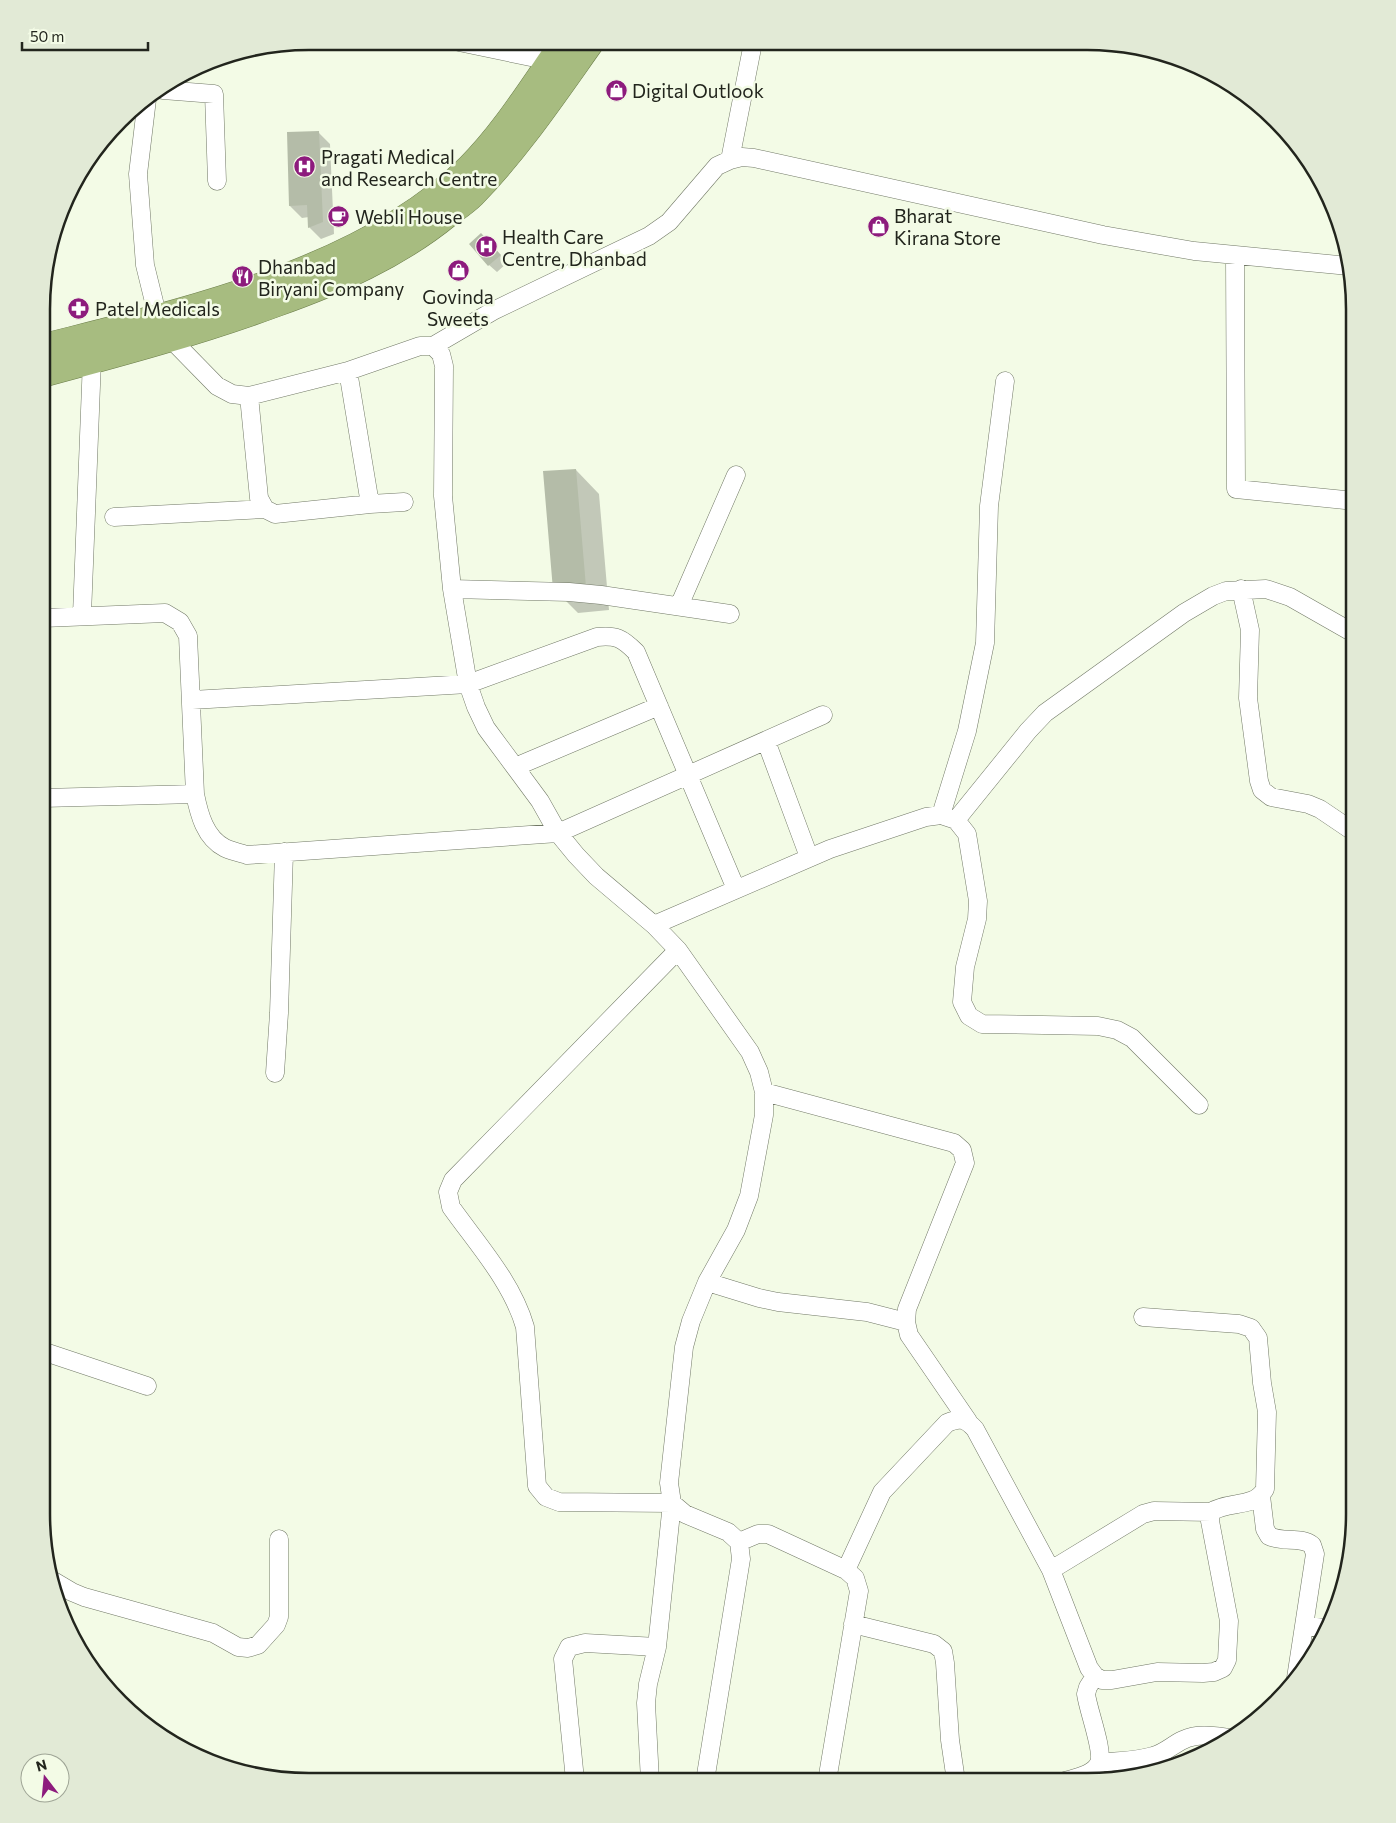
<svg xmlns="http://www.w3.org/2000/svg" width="1396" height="1823" font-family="Commissioner,sans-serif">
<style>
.shadow{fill:#0003}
.building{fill:#b4bca8}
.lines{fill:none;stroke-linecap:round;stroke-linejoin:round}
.minor-casing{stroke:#717866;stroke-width:19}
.trunk-casing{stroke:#6a7c49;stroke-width:29}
.minor{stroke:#fff;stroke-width:18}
.trunk{stroke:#a7bc80;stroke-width:28}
.labels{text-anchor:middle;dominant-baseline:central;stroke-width:5;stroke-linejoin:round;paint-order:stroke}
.poi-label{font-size:19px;fill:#22251d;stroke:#f3fbe6;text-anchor:start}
.rim{fill:none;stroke:#22251d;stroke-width:2.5}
</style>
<rect width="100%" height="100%" fill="#f3fbe6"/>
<path class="shadow" d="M288,133H319L330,144L334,234L321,239L309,227V217L302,218L290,206Z
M489,242L507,263L497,272L489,265Z
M576,470L599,494L609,610L578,613L554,589Z"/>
<path class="building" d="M319,131L323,222L308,228L307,205L289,206L287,132Z
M481,233L501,255L488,266L469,244Z
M576,469L586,587L553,590L543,471Z"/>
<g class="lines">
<defs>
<path id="minor" d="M459,42L560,63
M163,90L214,94L217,181
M147,99L138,174L145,265L158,318
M730,160L753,43
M1235,255L1236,489L1355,501
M170,338L217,386L232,394L249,396L348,371L420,346H433L441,354L444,366L443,496L452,589L468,684L476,707L486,728L540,801L558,833L576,855L596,876L654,925L678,950L750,1052L759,1072L764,1092V1115L749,1196L736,1230L707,1282L691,1321L684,1347L669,1483L672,1503L685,1514L728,1532L739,1542L741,1559L705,1781
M433,346L493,311L649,236L669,222L717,166L730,160L742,157L754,158L1103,235L1194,251L1349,266
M348,371L370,504
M249,396L259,498L265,509L275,514L370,504L404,502
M114,517L265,509
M452,589L569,592L601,595L730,614
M1241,589L1250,630L1248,698L1259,781L1262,790L1271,797L1308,804L1320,809L1354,832
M679,606L736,475
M82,615L92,360
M43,618L165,613L180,622L188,636L195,794C199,814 205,838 225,848C232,851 240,853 247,855L558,833L823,715
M192,700L468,684L597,637C616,635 622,638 636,652L736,889
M766,741L809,857
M515,767L659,706
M43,798L195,794
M941,815L967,731L985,643L989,506L1005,381
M956,820L1028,731L1045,713L1184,613L1213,596L1226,591L1266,589L1290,597L1355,634
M654,925L830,849L926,817L941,815L956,820L967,834L978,901L977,919L965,967L962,1002L969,1016L982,1024L1098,1026L1117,1030L1132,1038L1199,1105
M275,1073L279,1013L284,852
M764,1092L954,1143L962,1150L965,1163L907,1309L906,1322L909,1335L968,1421
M707,1282L759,1298L778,1302L867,1312L906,1322
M42,1351L147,1386
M1261,1496L1265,1529L1269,1536C1283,1543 1300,1536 1312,1545L1315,1554L1296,1678
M739,1542L758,1534H768L846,1570L855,1578L859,1591L827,1781
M846,1570L882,1492L947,1423C960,1417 966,1419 975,1429L1051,1570L1089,1668L1095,1676L1102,1680H1112L1157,1672L1203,1673L1214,1672L1223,1668L1227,1660L1229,1621L1210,1521L1211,1512C1229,1500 1254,1509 1265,1489L1267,1412L1262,1383L1258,1338L1251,1328L1239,1324L1143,1317
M1051,1570L1143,1514L1154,1511L1211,1512
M50,1579L72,1592L84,1597L213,1633L238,1647L248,1648L258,1645L276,1625L279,1617V1539
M853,1624L934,1644L943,1651L945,1663L950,1740L956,1781
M1305,1626L1327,1628
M1099,1763C1116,1761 1136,1761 1153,1756C1165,1753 1172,1745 1183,1740C1198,1733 1214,1736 1229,1738
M575,1780L563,1659L569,1647L585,1643L657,1647
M650,1781L646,1703L648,1684L657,1647L672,1503L559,1502L546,1497L537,1486L525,1327C512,1282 478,1245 451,1207L448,1192L453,1180L678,950
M1062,1782C1073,1778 1093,1776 1099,1763C1104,1751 1088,1710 1086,1694L1088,1687L1095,1676"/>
<path id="trunk" d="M43,348C185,312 363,273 470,168C507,131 535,84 565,42
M43,373C121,352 199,331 275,303C337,281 397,255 448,213C456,207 465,201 472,194C516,149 553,94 590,42"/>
</defs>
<use href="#minor" class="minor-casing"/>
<use href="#trunk" class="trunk-casing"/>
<use href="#minor" class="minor"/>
<use href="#trunk" class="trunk"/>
</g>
<defs>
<symbol id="shop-disc" viewBox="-11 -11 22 22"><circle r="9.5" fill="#8d1b7d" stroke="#f3fbe6"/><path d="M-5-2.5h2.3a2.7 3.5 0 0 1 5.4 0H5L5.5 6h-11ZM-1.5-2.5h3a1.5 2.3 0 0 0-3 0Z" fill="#fff"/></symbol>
<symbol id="hospital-disc" viewBox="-11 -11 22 22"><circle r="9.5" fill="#8d1b7d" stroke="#f3fbe6"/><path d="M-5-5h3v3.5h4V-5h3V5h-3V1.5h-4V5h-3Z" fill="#fff"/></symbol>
<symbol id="cafe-disc" viewBox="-11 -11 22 22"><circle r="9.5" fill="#8d1b7d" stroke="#f3fbe6"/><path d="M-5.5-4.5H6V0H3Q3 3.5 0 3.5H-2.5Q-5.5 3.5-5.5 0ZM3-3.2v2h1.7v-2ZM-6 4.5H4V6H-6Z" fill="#fff"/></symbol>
<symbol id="restaurant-disc" viewBox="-11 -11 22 22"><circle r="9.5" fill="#8d1b7d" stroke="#f3fbe6"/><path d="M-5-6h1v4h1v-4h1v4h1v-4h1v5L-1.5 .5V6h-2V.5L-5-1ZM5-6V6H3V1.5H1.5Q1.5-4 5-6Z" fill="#fff"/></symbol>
<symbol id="pharmacy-disc" viewBox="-11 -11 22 22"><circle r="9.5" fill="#8d1b7d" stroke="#f3fbe6"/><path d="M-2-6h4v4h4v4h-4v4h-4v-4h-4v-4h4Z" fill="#fff"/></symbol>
</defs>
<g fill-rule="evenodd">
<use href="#shop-disc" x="604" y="78" width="25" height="25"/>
<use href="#hospital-disc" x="292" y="154" width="25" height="25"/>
<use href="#cafe-disc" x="326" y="204" width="25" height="25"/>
<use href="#shop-disc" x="866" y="214" width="25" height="25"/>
<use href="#hospital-disc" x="474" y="234" width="25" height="25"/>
<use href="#shop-disc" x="446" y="258" width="25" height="25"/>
<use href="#restaurant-disc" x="230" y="264" width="25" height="25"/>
<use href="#pharmacy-disc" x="66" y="296" width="25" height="25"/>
</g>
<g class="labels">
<g class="poi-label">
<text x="632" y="90">Digital Outlook</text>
<text x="321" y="156">Pragati Medical<tspan x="321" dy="22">and Research Centre</tspan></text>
<text x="894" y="215">Bharat<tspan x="894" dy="22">Kirana Store</tspan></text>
<text x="355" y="216">Webli House</text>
<text x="502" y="236">Health Care<tspan x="502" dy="22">Centre, Dhanbad</tspan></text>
<text x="258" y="266">Dhanbad<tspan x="258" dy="22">Biryani Company</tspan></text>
<text x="458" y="296" text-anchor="middle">Govinda<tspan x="458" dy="22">Sweets</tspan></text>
<text x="95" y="308">Patel Medicals</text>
</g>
</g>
<path d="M0 0H1396V1823H0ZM309 50H1087A259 259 0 0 1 1346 309V1514A259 259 0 0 1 1087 1773H309A259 259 0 0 1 50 1514V309A259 259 0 0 1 309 50Z" fill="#e2ead6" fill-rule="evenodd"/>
<path class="rim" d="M309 50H1087A259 259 0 0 1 1346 309V1514A259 259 0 0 1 1087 1773H309A259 259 0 0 1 50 1514V309A259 259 0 0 1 309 50Z"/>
<g transform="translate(45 1778) rotate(344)"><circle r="24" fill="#f3fbe6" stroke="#9fa596"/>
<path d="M0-4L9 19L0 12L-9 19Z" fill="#8d1b7d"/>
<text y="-8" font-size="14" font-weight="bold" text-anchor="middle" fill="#22251d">N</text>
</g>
<path d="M22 42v8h126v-8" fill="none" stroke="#22251d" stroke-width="2.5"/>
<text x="30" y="42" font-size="15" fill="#22251d" stroke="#f3fbe6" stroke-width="4" paint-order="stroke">50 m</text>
</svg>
